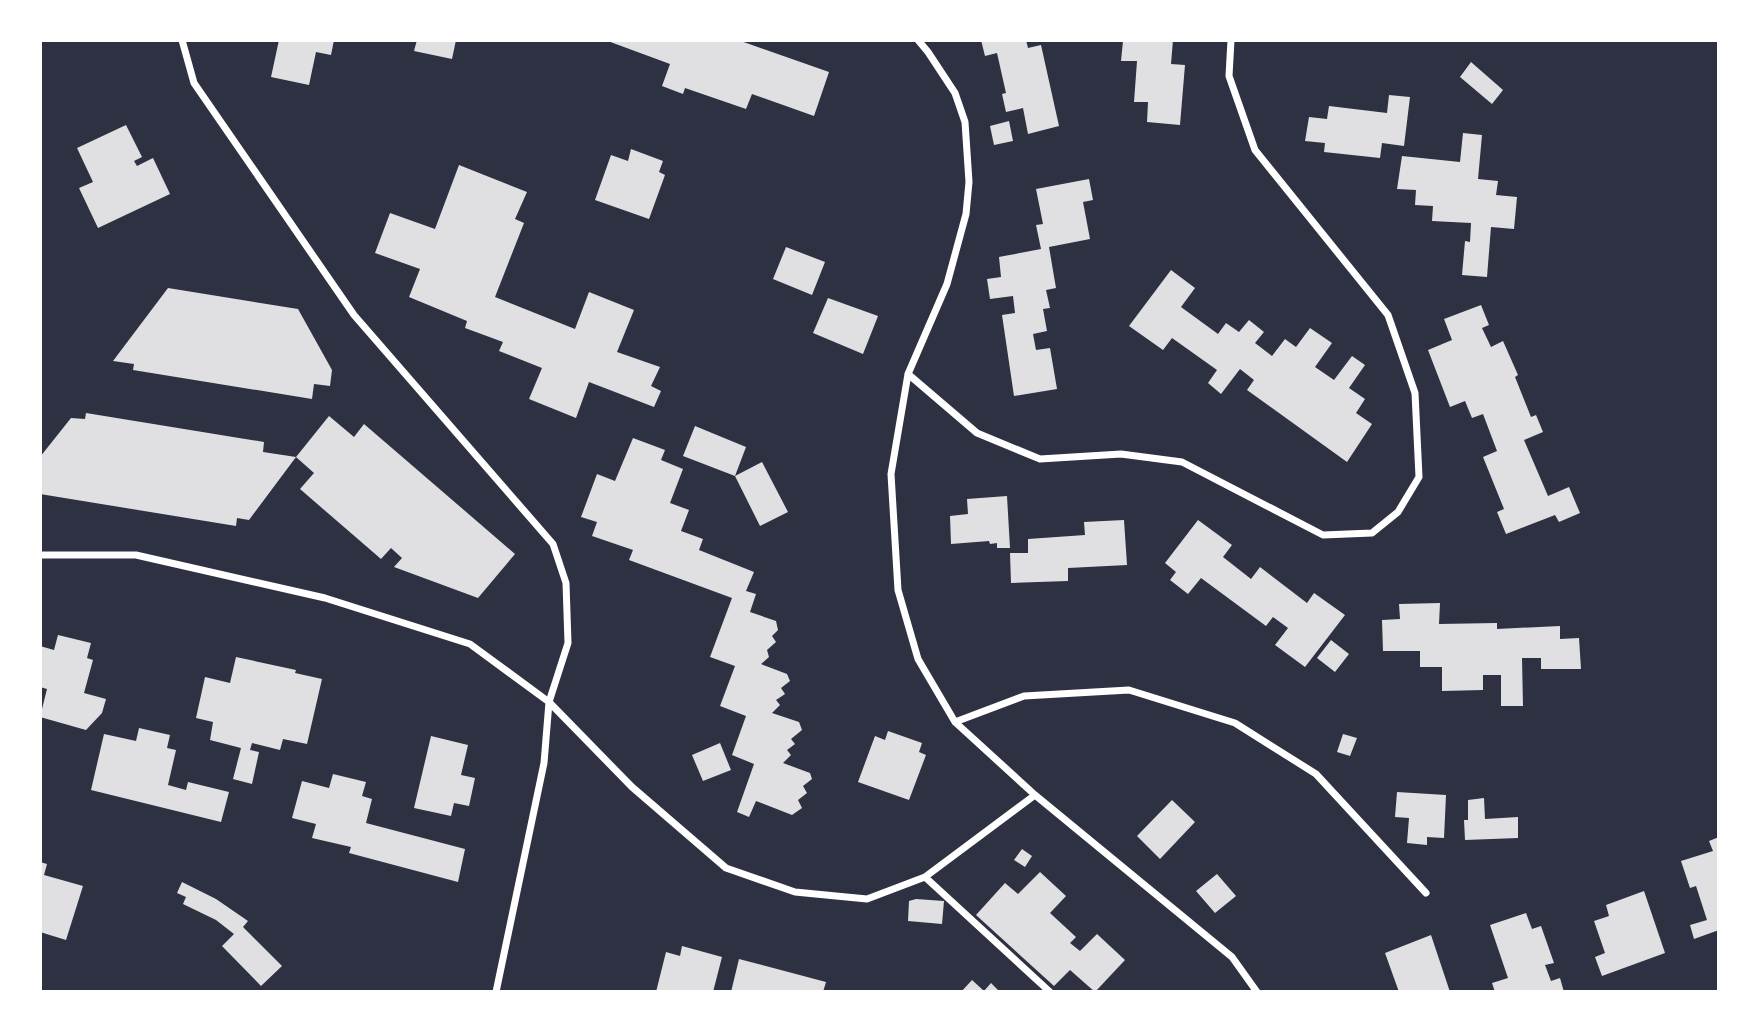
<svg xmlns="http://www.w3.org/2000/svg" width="1759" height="1032" font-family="'PT Sans',sans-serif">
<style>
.building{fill:#e0e0e3}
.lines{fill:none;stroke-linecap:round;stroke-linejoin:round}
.minor{stroke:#fff;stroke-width:7}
</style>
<rect width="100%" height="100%" fill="#2d3142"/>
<path class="building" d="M279,40H334L331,55L316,52L309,85L271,77Z
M417,40H456L452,59L414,51Z
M605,40H738L829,72L814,116L752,94L746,109L685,88L683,94L662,86L670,64Z
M981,40H1026L1028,48L1041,45L1059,126L1028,134L1023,108L1006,112L1002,94L1006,93L997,53L985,56Z
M1173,40L1171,64L1185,65L1180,125L1147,122L1148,102H1134L1137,61H1121L1123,41Z
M1471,62L1503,90L1492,104L1460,77Z
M1389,95L1410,97L1404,146L1382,143L1380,158L1324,152L1325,143L1305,141L1309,117L1327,119L1329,106L1387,113Z
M1009,121L1013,141L994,145L990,126Z
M126,125L142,157L134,161L137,166L153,158L170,194L98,228L79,188L93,182L77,148Z
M1463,133L1482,135L1478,179L1498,181L1496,195L1517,197L1514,229L1491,227L1487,277L1462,275L1465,241L1470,242L1471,223L1432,221L1433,206L1415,205L1416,190L1397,189L1402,156L1460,162Z
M631,149L663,161L659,172L665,175L649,219L595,200L611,155L628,161Z
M459,165L527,192L515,219L524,223L495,297L575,329L589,292L634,310L617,352L660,367L651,386L661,391L654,407L589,382L576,418L529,399L542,368L499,351L503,342L465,328L467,321L409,297L420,269L375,253L390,213L435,229Z
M1089,179L1093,200L1083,202L1090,239L1049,247L1056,288L1046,290L1050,308L1043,309L1047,331L1033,334L1036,350L1050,348L1057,389L1014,396L1002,315L1015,313L1013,296L990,299L987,279L1001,277L999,257L1041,249L1036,225L1043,224L1036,189Z
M786,247L825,262L812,295L773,279Z
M1171,270L1195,288L1181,307L1218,334L1226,323L1239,332L1249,320L1264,332L1255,343L1272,356L1285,339L1296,347L1310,328L1332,343L1315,367L1334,380L1352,356L1365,365L1349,388L1365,399L1356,413L1372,424L1347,462L1247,390L1254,380L1240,369L1221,394L1208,383L1217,370L1172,338L1163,350L1129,326Z
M168,288L298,309L332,370L330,386L314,384L312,399L133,370L134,364L113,361Z
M828,298L878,316L863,354L813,333Z
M1481,305L1489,325L1482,328L1491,347L1503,341L1518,375L1515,377L1531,417L1536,415L1543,432L1524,440L1548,496L1569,487L1580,513L1559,522L1555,515L1506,534L1497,512L1504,509L1483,457L1497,451L1483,414L1472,418L1465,401L1450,407L1428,350L1452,340L1444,319Z
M86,413L264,442L263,452L296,457L249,520L237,518L236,526L40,494V457L71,418L85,419Z
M329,416L354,437L364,424L515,554L478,598L394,567L402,558L391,548L381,559L300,489L314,473L296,457Z
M695,426L746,447L735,476L683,456Z
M633,438L665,450L661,460L683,469L670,503L689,510L681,531L703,539L699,550L754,572L746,591L756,594L750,612L776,621L778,630L772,636L776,642L767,650L769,657L761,664L787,674L790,681L781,688L785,694L776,700L780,705L772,713L799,722L802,730L791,739L795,744L787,750L791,755L783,763L810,773L812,779L803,786L807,793L798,800L802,808L792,815L756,801L749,817L737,812L754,764L732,755L746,716L720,706L735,666L710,657L732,598L629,560L633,550L592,536L597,522L581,517L597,474L615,481Z
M762,462L788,512L760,526L735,476Z
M1007,496L1010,548H997V543L990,544L989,541L951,544L950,516L968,514L967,499Z
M1124,520L1127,565L1068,568V581L1011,583L1010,553H1028V539L1085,535L1084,522Z
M1198,520L1232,545L1223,557L1251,579L1260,567L1307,603L1314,593L1345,615L1305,667L1275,645L1288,628L1273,617L1266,626L1201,578L1188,594L1170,580L1176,572L1165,563Z
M1440,603L1439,624L1497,623V629L1560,626V639L1579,638L1581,669H1541V658H1522L1523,706H1501V675H1483V690L1442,691V667H1420V651H1383L1382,620L1400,619L1399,604Z
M58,635L91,643L87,658L93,660L84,693L106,699L102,713L86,730L40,717L47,689L40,687V646L54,650Z
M1331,640L1349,654L1335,672L1317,658Z
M236,657L296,670L295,673L322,679L307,744L283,739L280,750L252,743L250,750L259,752L252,784L233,779L241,748L210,740L213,722L196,718L205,677L230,683Z
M139,728L170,735L167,748L176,750L168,785L186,790L188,782L229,792L221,822L91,790L104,734L136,741Z
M888,731L922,743L919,752L926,755L909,800L858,782L875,736L885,740Z
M1343,734L1357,738L1350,756L1337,752Z
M431,736L468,745L461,775L475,778L469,806L454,803L451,816L414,808Z
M720,743L731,770L703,781L692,755Z
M333,774L366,782L362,796L372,799L366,823L465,849L458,882L349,853L351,847L312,838L316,824L292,818L302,781L329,788Z
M1397,792L1446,795L1444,838L1427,837V845L1407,843L1409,818L1395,817Z
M1484,798L1485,819L1518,817V838L1465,840L1464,820H1468V800Z
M1172,800L1195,822L1160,859L1137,836Z
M1719,837V930L1694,939L1690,925L1707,920L1696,886L1690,888L1681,861L1713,851L1709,841Z
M1022,849L1032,856L1025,867L1014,860Z
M40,862L47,864L44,875L83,886L66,940L40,932Z
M1040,872L1066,896L1050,913L1076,937L1070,943L1080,951L1097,934L1125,960L1095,992L1070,970L1054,986L976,915L1005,883L1018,894Z
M1217,874L1236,896L1215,913L1196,891Z
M182,882L216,899L248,921L243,927L282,966L261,986L222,946L234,934L216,920L183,904L186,897L177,893Z
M1644,891L1665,953L1602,976L1595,957L1605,953L1594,921L1609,916L1606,905Z
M916,899L944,901L942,924L908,921L909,901Z
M1526,913L1532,929L1541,926L1554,963L1545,965L1551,981L1560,978L1564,992H1495L1492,983L1508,978L1490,925Z
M1431,935L1450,992H1399L1385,953Z
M682,946L722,957L713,992H656L666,952L680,956Z
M739,959L826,982L823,992H731Z
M972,980L984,991L991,983L1000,992H961Z"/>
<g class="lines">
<path class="minor" d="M182,40L194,83L354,315L553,544L566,583L568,643L549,702L544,763L496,992
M918,40L928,52L955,93L965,122L969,182L966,214L947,284L908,374L891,474L898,590L918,659L955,722L1035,795L1232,957L1257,992
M908,374L977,433L1040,459L1121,454L1182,462L1323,535L1372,533L1398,512L1419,477L1415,393L1388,315L1255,150L1229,76L1231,40
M40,555H136L325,598L470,644L549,702L632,787L726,868L795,892L867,899L925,877L1035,795
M955,722L1024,696L1129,690L1235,723L1316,774L1426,893
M925,877L1050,992"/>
</g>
<rect width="1759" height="1032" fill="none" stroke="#ffffff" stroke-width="84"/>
</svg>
